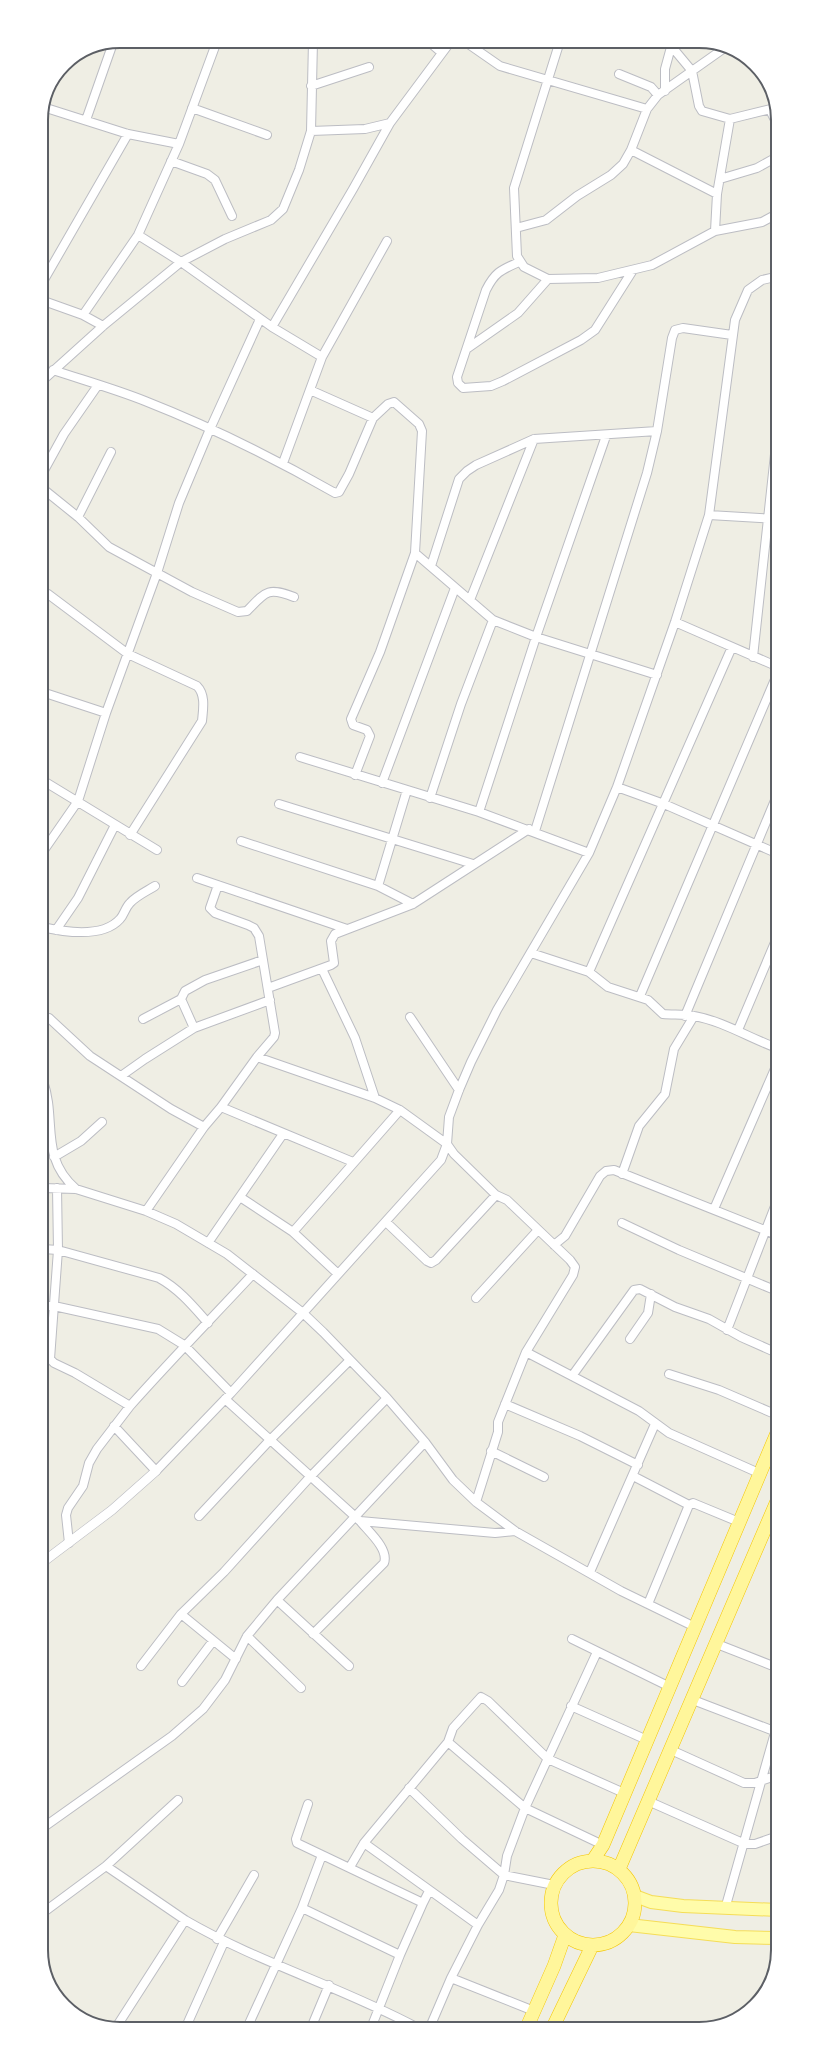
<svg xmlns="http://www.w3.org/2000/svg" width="819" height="2070" font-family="'Asap Condensed',sans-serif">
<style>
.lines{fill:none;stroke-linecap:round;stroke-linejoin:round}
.minor-casing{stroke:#bcbdc3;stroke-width:10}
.tertiary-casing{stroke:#bcbdc3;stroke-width:10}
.primary-casing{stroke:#f5dd57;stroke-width:14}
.trunk-casing{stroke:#f4c600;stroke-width:14}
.minor{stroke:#fff;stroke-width:8}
.tertiary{stroke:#fff;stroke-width:9}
.primary{stroke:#fffcaa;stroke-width:12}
.trunk{stroke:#fff69b;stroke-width:13}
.rim{fill:none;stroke:#5c5f65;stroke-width:2}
</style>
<rect width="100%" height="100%" fill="#efeee4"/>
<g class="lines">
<defs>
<path id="minor" d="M428,41L442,53
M464,41L500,66L647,109
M560,41L514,188L517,256L524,267L548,279L598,278L652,265L715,231L762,222L775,215
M667,41L692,71L699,106L702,111L730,119L775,108
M619,74L651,87L658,95
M311,86L369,67
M665,91V69L671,47
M43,107L128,134L179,144
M192,108L267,135
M770,110L775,120
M86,120L113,43
M311,131L365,129L390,123L451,41
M631,150L717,194
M171,161L207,174L215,180L232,216
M720,179L757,168L775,158
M516,228L546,220L577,196L611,175L623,164L631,150L647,109L658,95L723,49
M715,231L717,194L730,119
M138,235L181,262L272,327L322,357
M519,262C501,270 495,272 486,290L457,377L458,383L463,388L491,386L503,381L581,340L595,330L633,270
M41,285L128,134
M41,300L83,315L103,326
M83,315L138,235L179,144L217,41
M272,327L353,189L390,123
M468,348L518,313L548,279
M53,370C83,380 115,389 145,401C211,427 274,458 335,493L339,492L349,474L373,418L388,404L394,402L419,424L422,431L415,553
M42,381L103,326L181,262L225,239L271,220L283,209L299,170L311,131L313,41
M310,390L373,418
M283,463L322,357L387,241
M42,474L64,434L98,385
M42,488L78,517L109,547L192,592L231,609L238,612L247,611C266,591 268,587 294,597
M709,515L776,519
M78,517L111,452
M431,566L459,479L467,471L476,465L534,439L657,431
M42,593L48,594L128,654L197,686C206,695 203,710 202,721L130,835
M470,600L534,439
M675,622L776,666
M753,657L776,445
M42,692L106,713
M300,757L479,812L589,853
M355,775L370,736L367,730L353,725L351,719L380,652L415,553L493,620L536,637L657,675
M42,780L157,850
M382,783L455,588
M617,787L664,804L776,853
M430,798L461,704L493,620
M279,804L473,864
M479,812L536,637L606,436
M535,831L647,473L657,431L672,338L675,330L683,328L732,335
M241,841L378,886L413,904
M42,853L78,801L106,713L157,573L179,503L210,429L260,319
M197,878L347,929
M378,886L407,790
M42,927C64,932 103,938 120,919C124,915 125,908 130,903C136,896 147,891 155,886
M56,930L78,898L115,825
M531,953L589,972L608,987L648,1000L663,1014C673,1015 684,1014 694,1016C723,1021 749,1038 777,1048
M322,969L355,1038L375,1098
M589,972L732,647
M268,988L331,965L334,963L331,941L335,934L413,904L529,829
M640,996L776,677
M181,999L194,1028
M685,1016L776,798
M410,1017L459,1090
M143,1019L181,999L185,991L205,980L263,960
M42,1021L49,1018L90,1056L171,1109L204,1127
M738,1030L776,940
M257,1057L375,1098L400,1110L447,1144L454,1154L496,1195L507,1200L570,1260L575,1267L573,1275L526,1352L498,1422V1432L476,1502
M121,1076L145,1059L194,1028L270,1000
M43,1081C57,1120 39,1157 76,1189
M221,1107L353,1162
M54,1157L81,1141L102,1122
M622,1174L639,1126L665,1094L674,1049L694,1016
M43,1188L76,1189L146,1211L176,1224L227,1254L303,1313L323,1332L387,1398L425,1442L453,1480L476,1502L515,1531L621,1591L695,1627
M57,1188L58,1250L50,1359L54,1363L75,1373L130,1406C170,1361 212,1318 253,1274
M240,1197L293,1232L338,1274
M714,1209L777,1064
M146,1211L204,1127L221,1107L257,1057L274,1037L275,1033L259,936L254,928L248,925L215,913L210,908L218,885
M386,1222L427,1261L431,1263L436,1260L496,1195
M622,1223L679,1250L777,1291
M293,1232L400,1110
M208,1243L283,1134
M554,1245L565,1236L600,1176L606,1171L614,1170L777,1235
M43,1249L58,1250L159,1278C179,1289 193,1306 208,1323
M476,1298L538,1230
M43,1306H54L158,1329L184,1345L231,1393
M727,1330L777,1201
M630,1339L648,1313L651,1294
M526,1352L639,1411L669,1433L761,1474
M669,1374L719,1390L777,1415
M572,1376L634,1290L640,1289L675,1307L709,1319L741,1337L777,1353
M225,1399L360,1521L495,1533L515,1531
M505,1404L580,1436L638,1465
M114,1426L156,1471L231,1393L441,1160L447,1144L449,1117L459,1090L471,1062L497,1010L589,853L617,787L675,622L709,515L735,320L748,290L762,280L775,277
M491,1451L544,1477
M633,1476L689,1505L693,1503L739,1522
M199,1516L269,1441L350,1360
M69,1543L66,1515L68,1508L83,1486L89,1463L97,1449L130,1406
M590,1572L655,1424
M277,1600L349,1666
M648,1604L689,1505
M181,1614L236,1659
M313,1634L384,1563C389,1549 369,1532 360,1521
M247,1636L301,1688
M572,1639L670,1687
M717,1644L778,1668
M141,1666L181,1614L224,1572L310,1477L387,1398
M182,1682L213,1641
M693,1700L774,1731
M571,1706L647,1740
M448,1742L525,1808L603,1845
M671,1750L744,1783H755L778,1775
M409,1788L462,1839L504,1875L554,1885
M648,1801L745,1844H755L778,1836
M308,1804L296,1839L297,1843L423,1903L429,1891
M44,1827L172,1736L203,1709L225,1680L247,1636L277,1600L425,1442
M364,1843L478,1925
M106,1866L185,1920
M350,1867L364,1843L448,1742L453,1728L481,1697L488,1701L548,1759L624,1793
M302,1908L400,1955
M725,1909L778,1722
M44,1912L106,1866L178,1800
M217,1939L254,1875
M451,1978L534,2011
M430,2027L451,1978L478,1925L499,1890L504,1875L507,1856L525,1808L597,1652
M247,2028L302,1908L322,1855
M311,2028L329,1985
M371,2028L400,1955L423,1903
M115,2029L185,1920C259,1963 342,1987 418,2028
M185,2029L224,1942"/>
<path id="tertiary" d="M43,1562L112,1510L156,1471"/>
<path id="primary" d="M635,1896L651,1902L683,1906L778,1910
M629,1925L735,1937L778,1938"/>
<path id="trunk" d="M593,1860L603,1845L777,1433
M551 1903a42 42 0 1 1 84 0a42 42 0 1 1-84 0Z
M619,1869L777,1501
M527,2027L554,1966L565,1935
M553,2027L592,1946"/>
</defs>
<use href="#minor" class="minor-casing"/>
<use href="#tertiary" class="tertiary-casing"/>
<use href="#primary" class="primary-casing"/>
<use href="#trunk" class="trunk-casing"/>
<use href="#minor" class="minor"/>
<use href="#tertiary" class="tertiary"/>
<use href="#primary" class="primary"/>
<use href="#trunk" class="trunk"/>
</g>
<path d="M0 0H819V2070H0ZM120 48H699A72 72 0 0 1 771 120V1950A72 72 0 0 1 699 2022H120A72 72 0 0 1 48 1950V120A72 72 0 0 1 120 48Z" fill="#fff" fill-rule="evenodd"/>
<path class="rim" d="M120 48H699A72 72 0 0 1 771 120V1950A72 72 0 0 1 699 2022H120A72 72 0 0 1 48 1950V120A72 72 0 0 1 120 48Z"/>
</svg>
